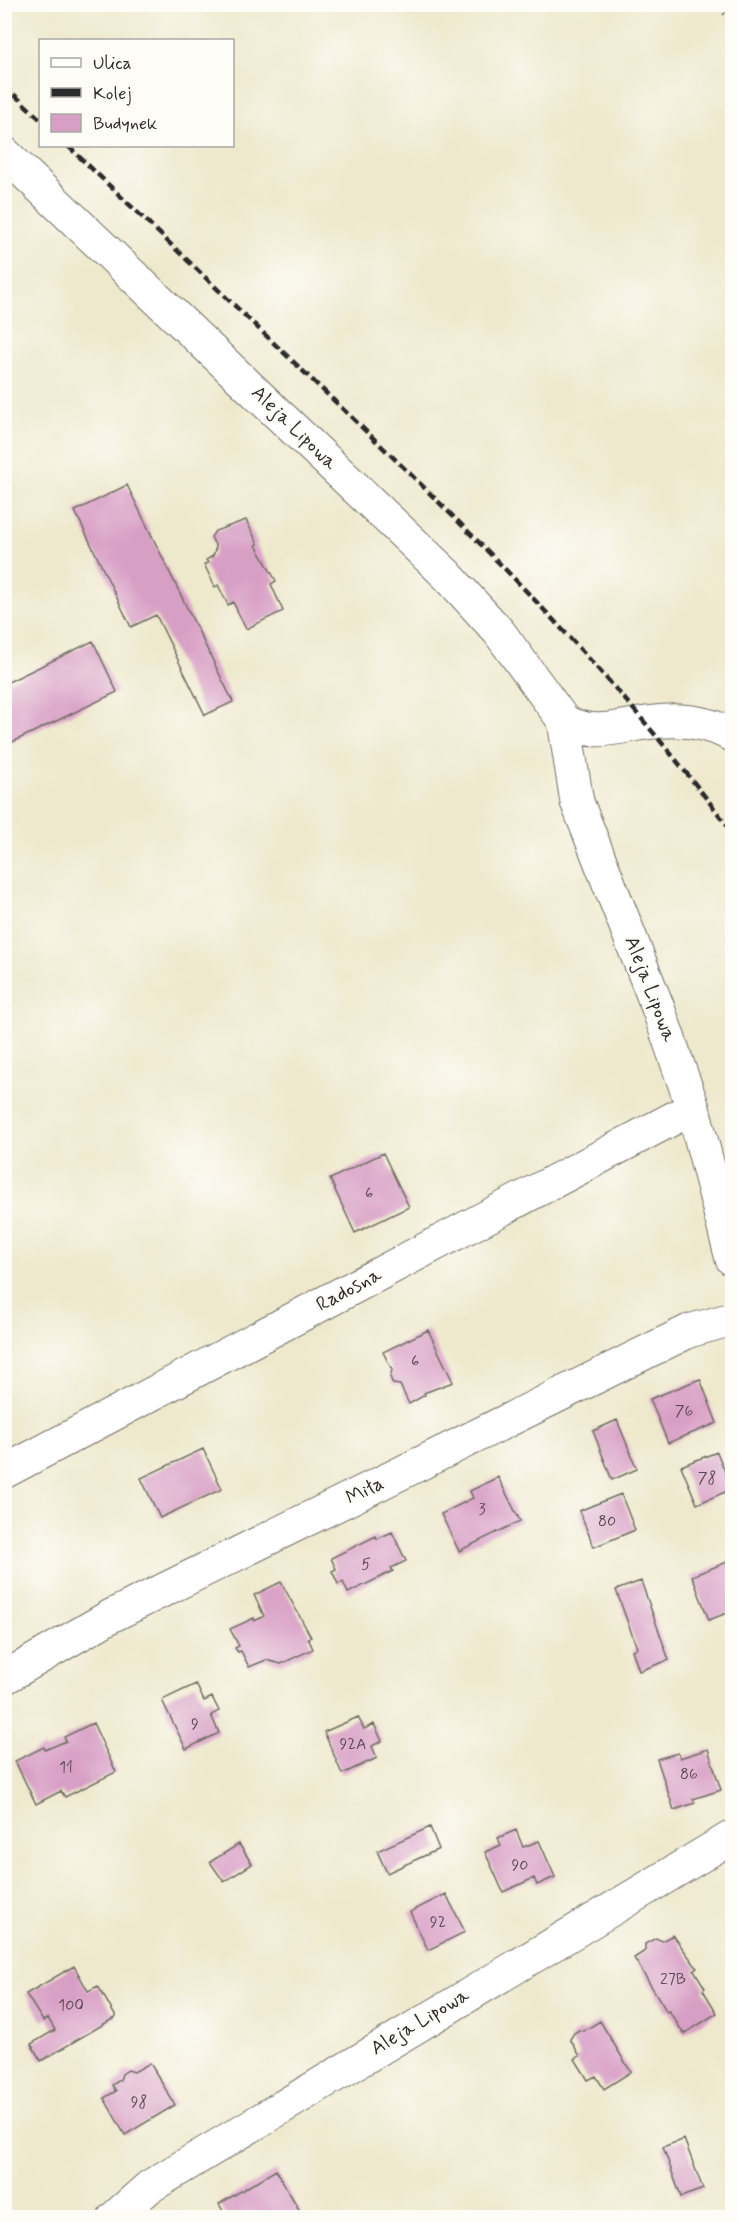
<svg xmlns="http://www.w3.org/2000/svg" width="737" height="2222" font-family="Mynerve,sans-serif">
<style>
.building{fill:#d89fc5}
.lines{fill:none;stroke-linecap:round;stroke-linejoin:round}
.minor-casing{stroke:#6f6d63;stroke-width:35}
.path{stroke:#6f6d63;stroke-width:4;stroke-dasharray:1.5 4.5;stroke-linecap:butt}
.minor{stroke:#fff;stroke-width:33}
.rail{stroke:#2b2b2b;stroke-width:4.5;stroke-dasharray:9 4.5;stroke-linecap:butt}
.labels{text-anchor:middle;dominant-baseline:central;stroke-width:4.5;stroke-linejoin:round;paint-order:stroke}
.number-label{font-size:16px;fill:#564852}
.street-label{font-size:20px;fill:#2b2b2b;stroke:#fdfcf7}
</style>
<rect width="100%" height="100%" fill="#fdfcf7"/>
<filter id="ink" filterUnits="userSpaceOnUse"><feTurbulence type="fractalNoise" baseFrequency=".0167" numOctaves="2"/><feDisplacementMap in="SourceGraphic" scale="12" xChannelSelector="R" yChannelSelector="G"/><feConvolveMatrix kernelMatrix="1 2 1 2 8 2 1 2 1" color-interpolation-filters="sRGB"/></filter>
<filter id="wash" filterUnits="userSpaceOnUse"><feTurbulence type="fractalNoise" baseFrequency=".008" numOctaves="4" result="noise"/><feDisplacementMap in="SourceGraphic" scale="24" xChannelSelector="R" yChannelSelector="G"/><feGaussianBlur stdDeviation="1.35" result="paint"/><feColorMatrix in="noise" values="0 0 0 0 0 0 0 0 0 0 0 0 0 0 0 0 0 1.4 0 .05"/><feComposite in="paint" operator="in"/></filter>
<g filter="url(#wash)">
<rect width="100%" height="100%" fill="#eee8cc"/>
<g id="blocks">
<path class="building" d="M127,485L233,702L205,715L156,615L131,627L75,511Z
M246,520L258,544L256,545L276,581L271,584L283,611L246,629L233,602L228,605L218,585L215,587L204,564L208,563L206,560L213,556L216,547L211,537L215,531Z
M93,641L117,692L4,746V684Z
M383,1153L409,1207L355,1233L330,1179Z
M428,1330L453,1382L424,1393L425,1395L409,1404L400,1385L393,1384L390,1377L392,1370L383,1352Z
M700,1379L717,1423L668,1443L650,1399Z
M617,1420L637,1469L612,1480L593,1431Z
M203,1449L222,1489L160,1518L141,1478Z
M717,1452L732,1489L697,1504L681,1466Z
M498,1477L520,1521L459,1551L441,1514L473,1498L470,1491Z
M621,1494L635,1530L594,1547L579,1511Z
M392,1532L406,1561L391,1568L393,1571L348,1593L343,1582L338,1584L332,1571L336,1569L331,1558L376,1536L377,1539Z
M732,1560V1611L709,1620L692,1576Z
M641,1581L669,1660L639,1671L632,1650L637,1648L616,1590Z
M281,1582L311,1637L308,1638L313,1649L281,1664L266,1660L249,1667L241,1651L238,1652L235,1648L239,1646L230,1629L254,1618L255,1621L264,1616L254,1595Z
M196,1684L204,1701L212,1697L219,1711L211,1715L219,1733L186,1749L162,1700Z
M358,1717L364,1729L374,1724L382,1741L372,1746L377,1758L342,1774L324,1732Z
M93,1723L116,1772L65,1797L61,1791L36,1804L15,1761L44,1747L45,1750L66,1741L64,1737Z
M708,1749L721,1790L693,1799L695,1803L674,1810L657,1759L678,1753L680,1758Z
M430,1827L439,1849L387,1873L377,1851Z
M516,1830L523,1847L539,1841L555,1877L537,1885L534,1878L503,1892L485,1852L501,1845L498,1838Z
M239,1844L252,1864L224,1882L210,1862Z
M446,1894L465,1932L428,1950L410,1912Z
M673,1935L697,1968L694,1970L705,1988L703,1990L717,2013L684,2034L669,2011L667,2012L634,1958L645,1951V1944L656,1938L662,1941Z
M74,1966L88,1991L98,1986L116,2017L41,2061L31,2044L55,2030L48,2018L43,2021L26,1994Z
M600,2021L631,2072L604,2089L596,2076L588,2080L575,2059L580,2056L570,2039L574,2033L579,2030L584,2031Z
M150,2063L175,2105L125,2135L104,2098L116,2091L112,2085L120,2080L122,2074L128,2070L134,2072Z
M684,2139L703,2189L681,2197L663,2147Z
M276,2170L304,2218H227L219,2204Z"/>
</g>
</g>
<g filter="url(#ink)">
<use href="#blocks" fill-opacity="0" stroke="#6f6d63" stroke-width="1.5"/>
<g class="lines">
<defs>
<path id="minor" d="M4,153L447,575L499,632L564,721C592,737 617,727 646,723C676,718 706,721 732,735
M564,721L577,802L658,1008L693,1108L732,1259
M4,1472L693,1108
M4,1678L111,1616L689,1331L732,1319
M114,2218L149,2187L732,1837"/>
</defs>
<use href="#minor" class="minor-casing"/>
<path class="path" d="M716,4L732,23"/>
<use href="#minor" class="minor"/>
<path class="rail" d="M4,85L40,119
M68,146C154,228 239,310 325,392C470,530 612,671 732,832"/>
</g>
</g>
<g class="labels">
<g class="number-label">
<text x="369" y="1193">6</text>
<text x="415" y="1361">6</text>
<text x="684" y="1411">76</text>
<text x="707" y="1478">78</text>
<text x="482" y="1509">3</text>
<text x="607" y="1521">80</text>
<text x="366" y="1564">5</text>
<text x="195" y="1724">9</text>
<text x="353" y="1744">92A</text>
<text x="66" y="1767">11</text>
<text x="689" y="1774">86</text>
<text x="520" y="1865">90</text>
<text x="438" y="1922">92</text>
<text x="673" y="1979">27B</text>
<text x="71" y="2005">100</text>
<text x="139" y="2102">98</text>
</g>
<g class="street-label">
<text transform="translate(294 428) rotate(44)">Aleja Lipowa</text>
<text transform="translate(650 989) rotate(69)">Aleja Lipowa</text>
<text transform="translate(349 1290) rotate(-28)">Radosna</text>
<text transform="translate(365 1491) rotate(-26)">Miła</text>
<text transform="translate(420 2022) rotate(-31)">Aleja Lipowa</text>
</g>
</g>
<rect width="737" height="2222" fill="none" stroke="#fdfcf7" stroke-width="24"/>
<rect x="39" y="39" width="195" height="108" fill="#fdfcf7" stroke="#a9a8a5" stroke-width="1.5"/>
<rect x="51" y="58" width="30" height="9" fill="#ffffff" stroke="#a9a8a5" stroke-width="1.5"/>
<text x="93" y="69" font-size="18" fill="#2b2b2b">Ulica</text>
<rect x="51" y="88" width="30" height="9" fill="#2b2b2b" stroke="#a9a8a5" stroke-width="1.5"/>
<text x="93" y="99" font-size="18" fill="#2b2b2b">Kolej</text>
<rect x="51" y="114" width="30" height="18" fill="#d89fc5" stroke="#a9a8a5" stroke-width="1.5"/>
<text x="93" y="129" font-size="18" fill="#2b2b2b">Budynek</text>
</svg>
